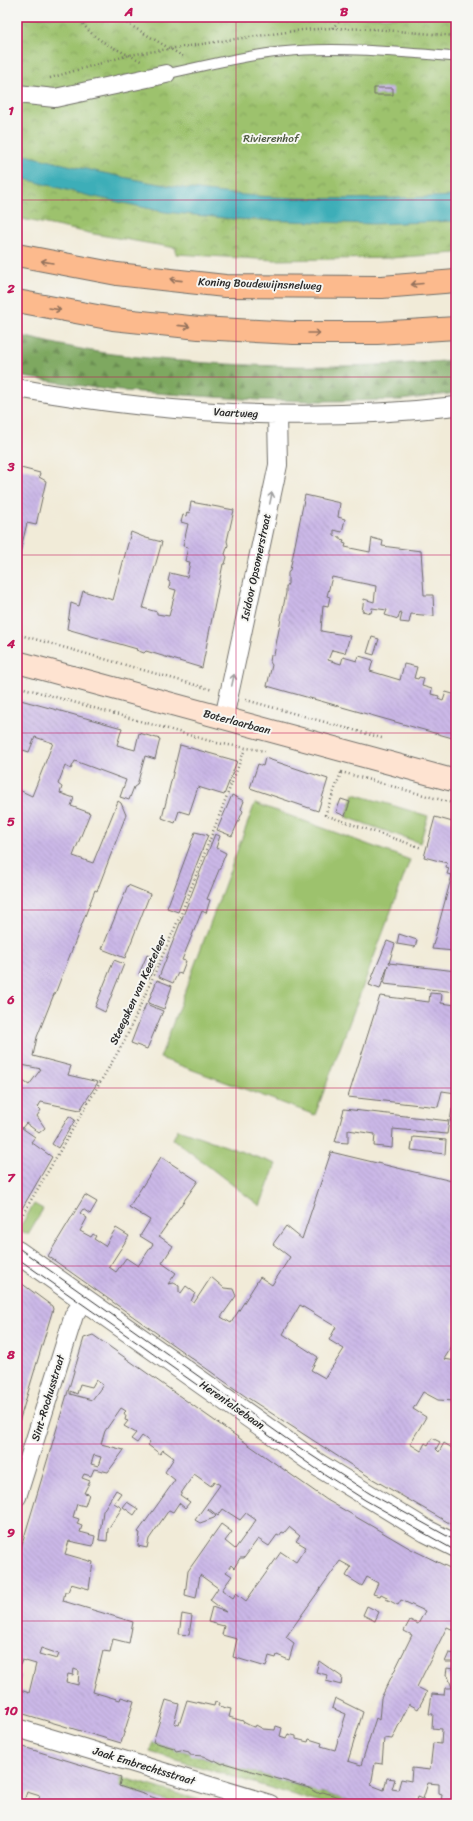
<svg xmlns="http://www.w3.org/2000/svg" width="473" height="1821" font-family="Sriracha,sans-serif">
<style>
.grass{fill:#9dc26d;stroke:#64764c}
.forest{fill:url(#forest-firs);stroke:#546a46}
.park{fill:url(#park-crowns);stroke:#64764c}
.garden{fill:url(#garden-dots);stroke:#64764c}
.water{fill:#3eaeb8;stroke:#346c72}
.building{fill:url(#building-back-hatch);fill-rule:evenodd}
.lines{fill:none;stroke-linecap:round;stroke-linejoin:round}
.service-casing{stroke:#706e68;stroke-width:11}
.minor-casing{stroke:#706e68;stroke-width:20}
.tertiary-casing{stroke:#706e68;stroke-width:24}
.secondary-casing{stroke:#706e68;stroke-width:24}
.motorway-casing{stroke:#706e68;stroke-width:24}
.path{stroke:#706e68;stroke-width:2.5;stroke-dasharray:1 3;stroke-linecap:butt}
.service{stroke:#fff;stroke-width:9}
.minor{stroke:#fff;stroke-width:18}
.tertiary{stroke:#fff;stroke-width:22}
.secondary{stroke:#fee3d1;stroke-width:22}
.motorway{stroke:#fcba8d;stroke-width:22}
.tram{stroke:#2b2b2b;stroke-width:1}
.oneway{stroke:#94725c}
.oneway2{stroke:#a0a0a0}
.grid{fill:none;stroke:#c2185b;stroke-width:1;stroke-opacity:0.55}
.labels{text-anchor:middle;dominant-baseline:central;stroke-width:4;stroke-linejoin:round;paint-order:stroke}
.park-label{font-size:11px;fill:#4d583f;stroke:#f6f6f2}
.street-label{font-size:11px;fill:#2b2b2b;stroke:#f6f6f2}
.neatline{fill:none;stroke:#c2185b;stroke-width:1.5}
.grid-label{font-size:13px;text-anchor:middle;font-weight:bold;fill:#c2185b}
</style>
<defs>
<pattern id="forest-firs" width="22" height="20" patternUnits="userSpaceOnUse"><rect width="22" height="20" fill="#7ea860"/><path d="M5 1l3.5 6h-7zM16 11l3.5 6h-7z" fill="#67894f"/></pattern>
<pattern id="park-crowns" width="20" height="18" patternUnits="userSpaceOnUse"><rect width="20" height="18" fill="#9dc26d"/><path d="M2 6a3 3 0 1 1 6 0M12 15a3 3 0 1 1 6 0" fill="none" stroke="#809e5a"/></pattern>
<pattern id="garden-dots" width="8" height="8" patternUnits="userSpaceOnUse"><rect width="8" height="8" fill="#9dc26d"/><path d="M2 2h.1M6 6h.1" fill="none" stroke="#809e5a" stroke-width="1.8" stroke-linecap="round"/></pattern>
<pattern id="building-back-hatch" width="6" height="6" patternUnits="userSpaceOnUse"><rect width="6" height="6" fill="#cbb8e7"/><path d="M-1 5l2 2M0 0l6 6M5-1l2 2" fill="none" stroke="#ae9ec6"/></pattern>
</defs>
<rect width="100%" height="100%" fill="#f6f6f2"/>
<filter id="ink" filterUnits="userSpaceOnUse"><feTurbulence type="fractalNoise" baseFrequency=".025" numOctaves="2"/><feDisplacementMap in="SourceGraphic" scale="8" xChannelSelector="R" yChannelSelector="G"/><feConvolveMatrix kernelMatrix="1 2 1 2 8 2 1 2 1" color-interpolation-filters="sRGB"/></filter>
<filter id="wash" filterUnits="userSpaceOnUse"><feTurbulence type="fractalNoise" baseFrequency=".012" numOctaves="4" result="noise"/><feDisplacementMap in="SourceGraphic" scale="16" xChannelSelector="R" yChannelSelector="G"/><feGaussianBlur stdDeviation="0.9" result="paint"/><feColorMatrix in="noise" values="0 0 0 0 0 0 0 0 0 0 0 0 0 0 0 0 0 1.4 0 .05"/><feComposite in="paint" operator="in"/></filter>
<g filter="url(#wash)">
<rect width="100%" height="100%" fill="#f1ebd8"/>
<path class="grass" d="M354,794L428,816L420,843L346,817Z
M255,803L410,860L315,1115L160,1058Z
M178,1129L276,1164L260,1206L173,1139Z
M34,1204L43,1209L28,1234L18,1230Z"/>
<path class="forest" d="M17,335C48,342 80,350 112,354C226,368 341,370 456,360V393L401,400L318,401L259,400L109,390L17,376Z"/>
<path class="park" d="M17,17H456V253L391,258L274,260L176,254V248L94,234L17,218Z"/>
<path class="garden" d="M153,1742L354,1802L353,1804H324L150,1752Z
M121,1777L213,1804H177L119,1786Z"/>
<path class="water" d="M17,153C88,170 159,187 232,194C306,201 381,199 456,196V221L373,224L234,219L165,212L86,195L17,177Z"/>
<g id="blocks">
<path class="building" d="M374,88H393V95H374Z
M17,467L40,473L39,477L46,481L36,525L27,523L18,561Z
M305,495L340,503L338,517L345,519L342,532L334,530V536L340,537V539L344,540L343,543L346,544L345,547L370,552L372,538L383,541L382,546L421,551L424,595H433L434,616L411,614L409,623L400,622L402,613L400,612L398,619L385,615L387,610L372,608L371,613L362,611L364,599L374,602L376,586L332,577L327,596L330,597L328,606L323,605L321,631L350,636L345,653L332,650L328,660L341,664L343,657L357,661L359,656L373,660L370,671L400,680L404,664L417,667L414,678L418,679L419,677L424,678L422,686L432,689L431,694L439,696L438,699L443,701L446,692L456,695V739L267,686L272,665L270,662L271,655H274L286,593V587L288,584V573L290,570Z
M191,502L234,510L227,541L228,545L225,554L227,557L225,564H223L202,668L146,651L144,653L136,650L137,649L67,629L71,603L79,606L83,591L113,600L131,532L146,538L162,542L143,608L157,612V614L169,616L176,590L169,588L170,582L168,581L170,573L187,577L190,562L185,561L188,547L183,546L188,524L181,522L183,515L186,516L187,512L189,513Z
M372,637L379,639L374,655L367,653Z
M17,699L122,728L117,745L135,750L139,733L160,739L155,759L145,756L137,785L134,787L129,800L120,797L126,780L75,761L71,769L65,766L58,784L62,787L60,793L74,798L71,806L90,813L73,856L93,863L118,801L121,803L126,815L97,891L95,890L55,994H54L37,1037L33,1056L71,1066L68,1075L98,1082L80,1110L41,1102L38,1107L41,1110L37,1116L45,1128L39,1133L26,1123L22,1128L35,1137L31,1142L52,1157L17,1217V1077L29,1085L41,1069L17,1064V789L32,796L53,743L35,737L29,752L17,748Z
M180,745L237,761L224,795L198,787L189,814L179,811L175,823L162,818Z
M265,758L328,779L318,811L250,788L258,764L263,766Z
M232,795L244,801L241,809L243,811L232,836L217,830Z
M341,799L350,802L345,816L336,812Z
M435,817L456,823V949L454,951L432,949L452,875L447,874L449,868L446,867L447,863L424,857Z
M195,832L208,835L178,912L167,908Z
M215,834L220,836L216,848L226,853L207,899L210,900L206,913L202,911L182,960L186,961L181,974L178,973L173,983L159,977Z
M128,885L150,894L125,958L102,949Z
M399,934L417,940L415,947L397,944Z
M387,941L395,944L389,963L456,971V992L384,984L388,965L380,989L369,985Z
M147,955L157,959L149,979L139,974Z
M114,960L124,964L105,1012L95,1007Z
M157,980L172,986L164,1009L148,1003Z
M430,993L442,994L441,1003L456,1005V1093L442,1091L438,1107L348,1097L380,996L429,1002Z
M146,1004L163,1011L147,1049L131,1043Z
M344,1109L449,1121L447,1134L393,1129L392,1148L374,1146L375,1134L348,1130V1143L335,1142Z
M452,1109H456V1122L450,1121Z
M69,1116L75,1120L58,1148L52,1144Z
M413,1137L446,1140L445,1154L411,1150Z
M331,1152L456,1182V1302L451,1348L444,1359L456,1361V1401L438,1400L423,1392L413,1409L426,1417L410,1444L421,1451L425,1443L428,1445L432,1438L440,1442L436,1449L439,1452L444,1443L452,1448L456,1443V1527L371,1478L245,1396L48,1256L85,1195L97,1202L90,1214L83,1209L80,1213L87,1218L80,1231L91,1237L93,1234L96,1236L94,1239L105,1246L116,1228L129,1236L109,1267L116,1272L126,1258L138,1266L153,1244L140,1236L150,1220L129,1207L161,1157L198,1181L159,1236L173,1246L162,1263L176,1273L168,1284L174,1283L179,1286V1292L181,1293L186,1286L195,1293L191,1301L194,1303L211,1277L224,1288L233,1289L236,1296L221,1317L231,1323L260,1277L272,1285L290,1257L273,1244L286,1226L302,1239ZM300,1305L336,1327L329,1340L344,1349L325,1378L311,1370L318,1357L283,1334Z
M17,1280L52,1306L53,1309L17,1429Z
M93,1335L327,1500L411,1549L456,1571V1631L447,1627L417,1687L427,1692L418,1709L409,1704L392,1739L384,1738L382,1764L375,1763L371,1785L384,1790L387,1778L395,1779L392,1789L398,1790L401,1779L411,1781L412,1768L430,1770L433,1743L441,1744L442,1729L432,1728L433,1714H429L432,1694L444,1695L445,1688H452L448,1676L446,1675L447,1668L453,1669L454,1662H445L449,1653L456,1654V1804H441L442,1794L439,1793V1784L428,1783L423,1799L418,1797L416,1804H353L354,1802L323,1792L317,1793L309,1788L224,1763L222,1764L215,1760L213,1761L203,1756L190,1755L189,1752L181,1750L176,1751L174,1748L153,1742L166,1700L179,1704L174,1723L179,1725L187,1700L214,1706L215,1702L219,1703L218,1706L231,1709L229,1717L243,1721V1722L251,1726L255,1727L256,1725L263,1729L275,1730L276,1726L282,1728L280,1736L286,1738L288,1734L296,1736V1739L308,1742L309,1739L322,1743L321,1746L335,1750L346,1714L332,1708L335,1698L363,1712L348,1761L361,1765L376,1718L379,1720L381,1698L412,1635L404,1631L410,1620L418,1624L425,1611L401,1600L398,1605L386,1599L387,1597L381,1594L380,1596L373,1594L378,1583L367,1577L362,1586L346,1576L351,1567L340,1561L286,1637L294,1643L289,1660L277,1655L276,1658L269,1656L266,1667L233,1657L237,1639L222,1635L224,1626L208,1622L212,1607L226,1612L210,1600L218,1588L200,1575L196,1598L185,1595L188,1571L221,1524L232,1532L225,1541L235,1549L256,1520L246,1513L240,1520L223,1509L218,1516L208,1508V1510L216,1516L214,1518L200,1523L195,1520L220,1485L214,1481L211,1486L194,1474L180,1495L190,1502L185,1508L179,1503L173,1512L169,1510L149,1539L147,1548L138,1546L140,1533L138,1532L175,1480L165,1472L174,1458L163,1450L160,1454L148,1445L150,1442L142,1436L137,1443L131,1439L136,1433L124,1426L128,1421L125,1420L126,1416L124,1413L126,1411L121,1408L105,1431L101,1444L124,1450L108,1472L94,1469L91,1476L84,1474L82,1478L90,1481L84,1493L89,1494L85,1506L77,1504L73,1517L79,1519L77,1524L82,1526L80,1532L95,1536L93,1546L69,1541L65,1554L93,1562L89,1589L71,1584L68,1592H65L63,1601L133,1622L129,1643L113,1639L110,1652L103,1651L93,1692L120,1700L121,1697L134,1701L121,1743L17,1712V1675L21,1676L18,1689L29,1693L36,1664L22,1660L17,1673V1561L84,1338ZM96,1380L103,1385L92,1400L70,1394V1391L77,1394L80,1384L92,1387ZM94,1455L101,1457L98,1466L91,1464ZM289,1527L300,1536L296,1541L306,1547L296,1562L281,1552L246,1601L236,1593L233,1598L222,1590L232,1576L226,1572L231,1565L234,1568L240,1558H244L258,1539L269,1546L277,1535L279,1536L282,1532L284,1533ZM41,1648L59,1654L57,1659L39,1654ZM74,1669L79,1671L78,1685L66,1682L68,1674L73,1675Z
M116,1490L121,1493L114,1503L122,1508L108,1529L107,1541L99,1540L103,1511Z
M127,1502L138,1509L134,1515L123,1507Z
M367,1606L379,1612L375,1621L363,1615Z
M182,1614L192,1616L189,1635L179,1634Z
M319,1661L342,1677L341,1685L326,1681L327,1675L316,1672Z
M17,1745L121,1777L119,1786L173,1804H37L40,1796L27,1792L23,1804H17V1778L20,1769L17,1768Z"/>
</g>
</g>
<g filter="url(#ink)">
<use href="#blocks" fill-opacity="0" stroke="#706e68" stroke-width="1"/>
<g class="lines">
<defs>
<path id="service" d="M166,74C204,66 241,56 280,52C335,46 400,52 456,57"/>
<path id="minor" d="M17,94L55,98L166,74
M17,388C162,414 310,423 456,406
M224,718L278,465L277,415
M17,1497L74,1315L84,1300
M17,1728L270,1804"/>
<path id="tertiary" d="M17,1252L318,1465L426,1531L456,1546"/>
<path id="secondary" d="M17,662L456,781"/>
<path id="motorway" d="M17,255L117,274L225,286L382,287L456,281
M17,301L113,319L199,328L294,333H377L456,328"/>
</defs>
<use href="#service" class="service-casing"/>
<use href="#minor" class="minor-casing"/>
<use href="#tertiary" class="tertiary-casing"/>
<use href="#secondary" class="secondary-casing"/>
<use href="#motorway" class="motorway-casing"/>
<path class="path" d="M79,17C91,41 118,49 141,61
M113,17L115,20L125,22L184,57
M332,28L344,17
M50,78L129,55L242,38L302,30L331,28L373,29L456,36
M17,634L213,690
M17,686L217,743L265,751
M246,700L382,738
M341,772L456,804
M341,773L325,815L422,848
M17,1224L125,1040L181,914L245,749"/>
<use href="#service" class="service"/>
<use href="#minor" class="minor"/>
<use href="#tertiary" class="tertiary"/>
<use href="#secondary" class="secondary"/>
<use href="#motorway" class="motorway"/>
<path class="tram" d="M17,1247L291,1442L369,1493L456,1541
M17,1258L315,1468L365,1500L456,1551"/>
</g>
<defs><path id="oneway-shaft" d="M-6 0H5M1.5-3L5.5 0L1.5 3" fill="none" stroke-width="1.6" stroke-linecap="round" stroke-linejoin="round"/></defs>
<g class="oneway">
<use href="#oneway-shaft" transform="translate(47 262) rotate(-170)"/>
<use href="#oneway-shaft" transform="translate(176 280) rotate(-174)"/>
<use href="#oneway-shaft" transform="translate(417 284) rotate(175)"/>
<use href="#oneway-shaft" transform="translate(55 309) rotate(10)"/>
<use href="#oneway-shaft" transform="translate(184 326) rotate(6)"/>
<use href="#oneway-shaft" transform="translate(314 333)"/>
</g>
<g class="oneway2">
<use href="#oneway-shaft" transform="translate(271 498) rotate(-78)"/>
<use href="#oneway-shaft" transform="translate(233 680) rotate(-78)"/>
</g>
</g>
<path class="grid" d="M236,17V1804M17,200H456M17,377H456M17,555H456M17,733H456M17,910H456M17,1088H456M17,1266H456M17,1444H456M17,1621H456"/>
<g class="labels">
<g class="park-label">
<text x="271" y="138">Rivierenhof</text>
</g>
<g class="street-label">
<text transform="translate(260 284) rotate(2)">Koning Boudewijnsnelweg</text>
<text transform="translate(236 413) rotate(3)">Vaartweg</text>
<text transform="translate(256 567) rotate(-78)">Isidoor Opsomerstraat</text>
<text transform="translate(237 722) rotate(15)">Boterlaarbaan</text>
<text transform="translate(138 990) rotate(-65)">Steegsken van Keeteleer</text>
<text transform="translate(48 1398) rotate(-73)">Sint-Rochusstraat</text>
<text transform="translate(232 1405) rotate(35)">Herentalsebaan</text>
<text transform="translate(144 1766) rotate(17)">Jaak Embrechtsstraat</text>
</g>
</g>
<rect width="473" height="1821" fill="none" stroke="#f6f6f2" stroke-width="44"/>
<rect x="22" y="22" width="429" height="1777" class="neatline"/>
<g class="grid-label">
<text x="129" y="16">A</text>
<text x="344" y="16">B</text>
<text x="11" y="115">1</text>
<text x="11" y="293">2</text>
<text x="11" y="471">3</text>
<text x="11" y="648">4</text>
<text x="11" y="826">5</text>
<text x="11" y="1004">6</text>
<text x="11" y="1182">7</text>
<text x="11" y="1359">8</text>
<text x="11" y="1537">9</text>
<text x="11" y="1715">10</text>
</g>
</svg>
